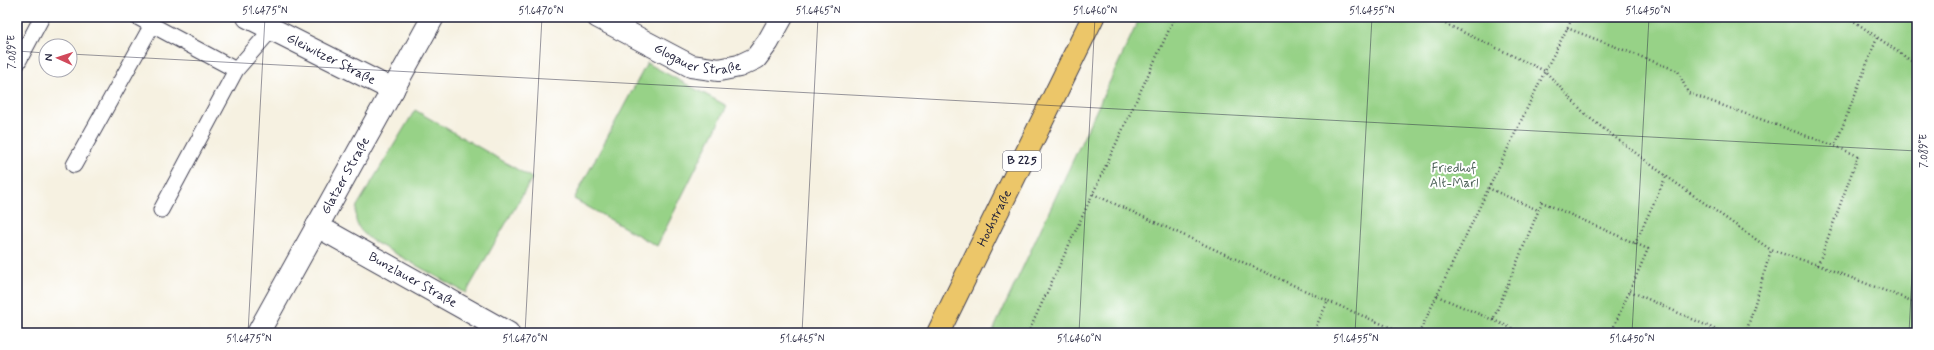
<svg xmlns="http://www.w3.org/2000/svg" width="1934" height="350" font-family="Mynerve,sans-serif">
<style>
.green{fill:#97d287;stroke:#5c7a61}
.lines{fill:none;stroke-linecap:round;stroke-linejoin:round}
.service-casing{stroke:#424154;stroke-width:17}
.minor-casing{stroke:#424154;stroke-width:24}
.primary-casing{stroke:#424154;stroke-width:24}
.path{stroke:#424154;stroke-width:2.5;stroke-dasharray:1 3;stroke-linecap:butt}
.service{stroke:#fff;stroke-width:15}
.minor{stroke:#fff;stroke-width:22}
.primary{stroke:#ecc669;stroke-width:22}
.ticks{fill:none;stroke:#22223b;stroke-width:1;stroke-opacity:0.45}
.labels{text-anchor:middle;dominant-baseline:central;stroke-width:4;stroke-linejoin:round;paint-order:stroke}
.shield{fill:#fff;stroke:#646476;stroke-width:1}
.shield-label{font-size:12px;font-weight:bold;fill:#22223b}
.street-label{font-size:13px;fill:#22223b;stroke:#fff}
.park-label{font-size:13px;fill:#4b6056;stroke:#fff}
.neatline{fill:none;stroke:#22223b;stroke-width:1.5}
.ticks-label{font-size:10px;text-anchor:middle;fill:#22223b}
</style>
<rect width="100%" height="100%" fill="#fff"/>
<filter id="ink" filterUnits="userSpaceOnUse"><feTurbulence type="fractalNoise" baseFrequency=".025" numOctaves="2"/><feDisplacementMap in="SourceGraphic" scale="8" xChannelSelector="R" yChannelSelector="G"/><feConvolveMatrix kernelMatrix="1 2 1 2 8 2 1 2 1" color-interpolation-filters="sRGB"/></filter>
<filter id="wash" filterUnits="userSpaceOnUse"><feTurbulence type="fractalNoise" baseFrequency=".012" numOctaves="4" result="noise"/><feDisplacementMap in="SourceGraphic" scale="16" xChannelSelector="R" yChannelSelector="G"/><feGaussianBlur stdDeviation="0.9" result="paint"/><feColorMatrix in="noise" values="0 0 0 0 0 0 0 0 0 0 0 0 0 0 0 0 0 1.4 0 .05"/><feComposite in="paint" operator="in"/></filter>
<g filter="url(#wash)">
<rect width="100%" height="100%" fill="#f6f1e1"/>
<path class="green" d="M1140,17H1917V333H992Z
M647,63L727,106L657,246L574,199Z
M415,110L532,178L466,293L371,240C358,229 353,223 357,206Z"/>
</g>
<g filter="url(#ink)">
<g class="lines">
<defs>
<path id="service" d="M137,17L236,70L271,30
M17,64L42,17
M74,165L152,25
M161,210L236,70"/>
<g id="minor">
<path id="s1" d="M248,17L393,90"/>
<path id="s2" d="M598,17L691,66L719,70L739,66L756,58L768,42L782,17"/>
<path id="s3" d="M317,226L508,333"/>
<path id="s4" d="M258,333L433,17"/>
</g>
<g id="primary">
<path id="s5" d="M938,333L1093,17"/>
</g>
</defs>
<use href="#service" class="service-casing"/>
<use href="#minor" class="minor-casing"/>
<use href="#primary" class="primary-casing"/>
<path class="path" d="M1431,17L1545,71L1587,116L1666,176L1771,250
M1848,17L1917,65
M1567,28L1678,71L1688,93L1835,146
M1488,188L1538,210
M1093,194L1328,301
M1635,244L1666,176
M1818,265L1917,303
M1630,291L1723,333
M1437,296L1493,320L1542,202L1648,249L1611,333
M1493,320L1523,333
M1613,328L1624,333
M1028,333L1175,17
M1313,333L1328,301L1403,333
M1419,333L1545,71L1573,17
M1746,333L1771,250L1818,265L1858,156L1835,146L1877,38"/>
<use href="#service" class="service"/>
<use href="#minor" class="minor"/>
<use href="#primary" class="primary"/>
</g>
</g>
<path class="ticks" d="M17,51L46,53M70,54L1917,151M248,333L265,17M525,333L542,17M802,333L818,17M1079,333L1095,17M1355,333L1372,17M1632,333L1649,17M1909,333L1917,176"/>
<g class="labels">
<rect class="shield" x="1003" y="151" width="38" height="20" rx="3"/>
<g class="shield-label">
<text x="1022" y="161">B 225</text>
</g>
<g class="street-label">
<text stroke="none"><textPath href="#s2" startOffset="110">Glogauer Straße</textPath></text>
<text stroke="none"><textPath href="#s1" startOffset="93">Gleiwitzer Straße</textPath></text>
<text stroke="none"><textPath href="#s4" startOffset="180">Glatzer Straße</textPath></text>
<text stroke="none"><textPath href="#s5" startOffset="128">Hochstraße</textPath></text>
<text stroke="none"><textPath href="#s3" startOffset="110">Bunzlauer Straße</textPath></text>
</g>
<g class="park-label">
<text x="1454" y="168">Friedhof<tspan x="1454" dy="15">Alt-Marl</tspan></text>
</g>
</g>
<rect width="1934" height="350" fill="none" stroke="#fff" stroke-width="44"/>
<g transform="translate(58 58) rotate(273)"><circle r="19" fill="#ffffff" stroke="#a7a7b1"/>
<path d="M0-3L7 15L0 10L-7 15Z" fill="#d1495b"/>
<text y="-6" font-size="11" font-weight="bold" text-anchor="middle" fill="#22223b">N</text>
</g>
<rect x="22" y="22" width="1890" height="306" class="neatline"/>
<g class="ticks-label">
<text x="265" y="14">51.6475°N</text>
<text x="541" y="14">51.6470°N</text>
<text x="818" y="14">51.6465°N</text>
<text x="1095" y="14">51.6460°N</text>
<text x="1372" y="14">51.6455°N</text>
<text x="1648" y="14">51.6450°N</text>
<text transform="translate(11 52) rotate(-90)" y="4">7.089°E</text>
<text transform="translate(1923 151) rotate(-90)" y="4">7.089°E</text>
<text x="249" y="342">51.6475°N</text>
<text x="525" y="342">51.6470°N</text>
<text x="802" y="342">51.6465°N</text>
<text x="1079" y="342">51.6460°N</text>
<text x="1356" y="342">51.6455°N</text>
<text x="1632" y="342">51.6450°N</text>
</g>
</svg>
